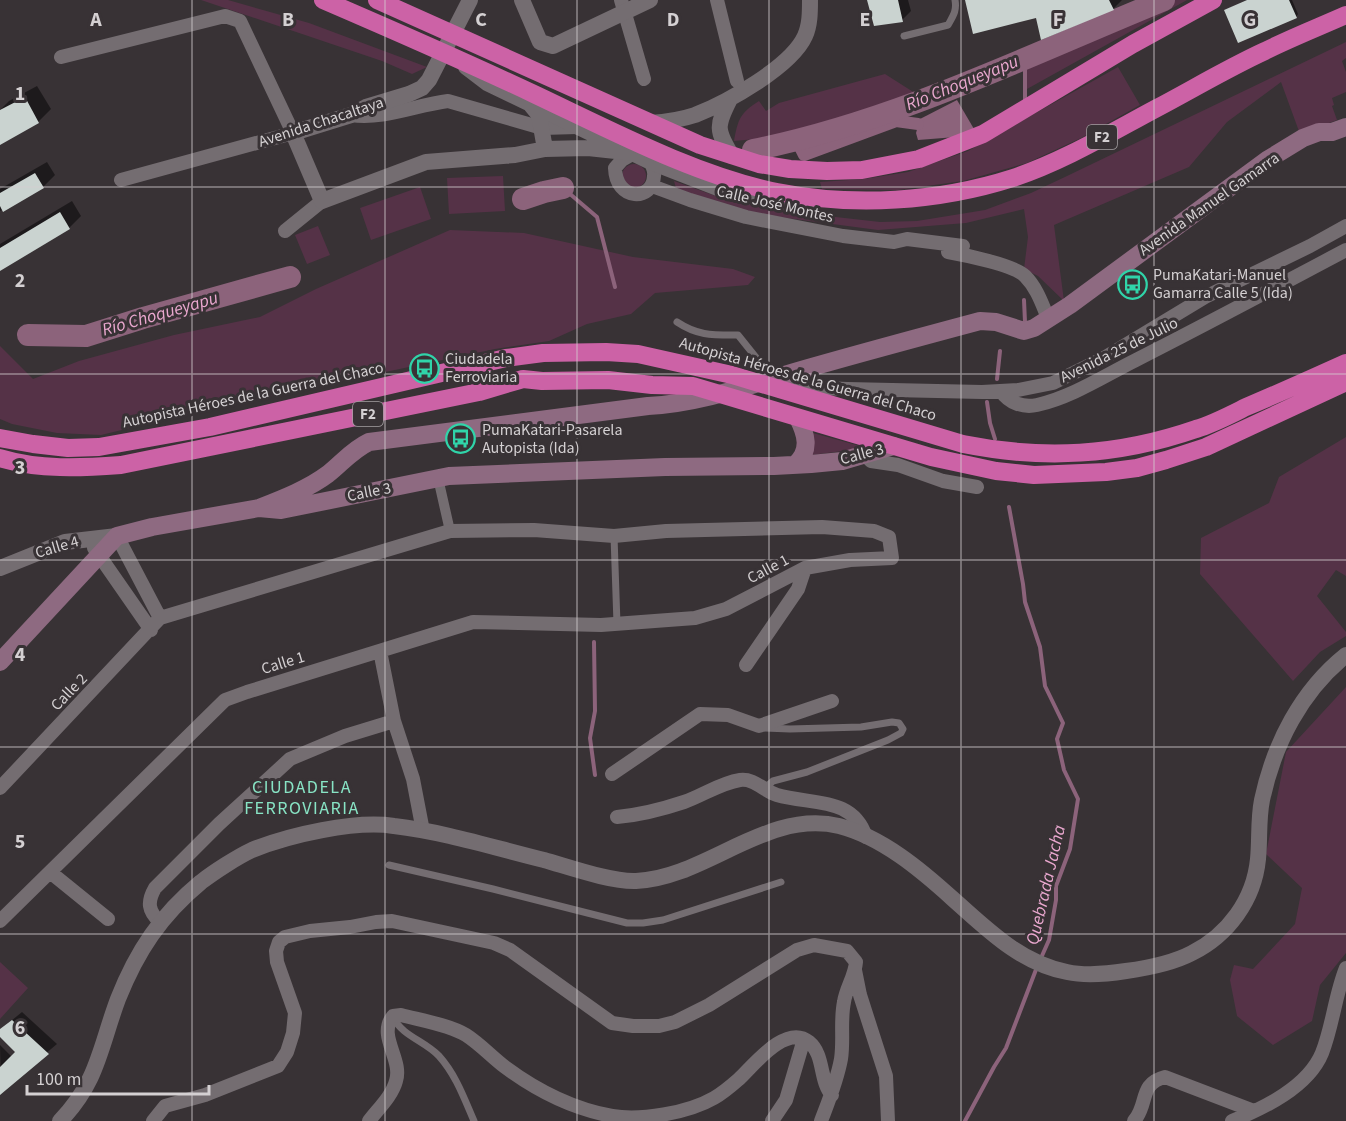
<svg xmlns="http://www.w3.org/2000/svg" width="1346" height="1121" font-family="'Source Sans 3',sans-serif">
<style>
.green{fill:#553247}
.water{fill:#8c637b}
.shadow{fill:#0007}
.lines{fill:none;stroke-linecap:round;stroke-linejoin:round}
.stream{stroke:#8c637b;stroke-width:4}
.canal{stroke:#8c637b;stroke-width:12}
.river{stroke:#8c637b;stroke-width:22}
.building{fill:#cad3d0}
.service{stroke:#746d71;stroke-width:7}
.pedestrian{stroke:#746d71;stroke-width:10}
.minor{stroke:#746d71;stroke-width:14}
.tertiary{stroke:#746d71;stroke-width:16}
.secondary{stroke:#8e6a81;stroke-width:18}
.motorway{stroke:#cc62a6;stroke-width:18}
.grid{fill:none;stroke:#d4d0d2;stroke-width:1.5;stroke-opacity:0.55}
.labels{text-anchor:middle;dominant-baseline:central;stroke-width:6;stroke-linejoin:round;paint-order:stroke}
.shield{fill:#383235;stroke:#a5a1a3;stroke-width:1.5}
.shield-label{font-size:15px;font-weight:bold;fill:#d4d0d2}
.street-label{font-size:16px;fill:#d4d0d2;stroke:#383235}
.poi-label{font-size:16px;fill:#d4d0d2;stroke:#383235;text-anchor:start}
.water-label{font-size:18px;font-style:italic;fill:#eaa8cf;stroke:#383235}
.neighbourhood-label{font-size:18px;letter-spacing:1.5px;fill:#88e4c5;stroke:#383235}
.grid-label{font-size:20px;text-anchor:middle;font-weight:bold;fill:#d4d0d2;stroke:#383235;stroke-width:6;stroke-linejoin:round;paint-order:stroke}
</style>
<rect width="100%" height="100%" fill="#383235"/>
<path class="green" d="M201,0H228L309,23L427,67L412,74L382,61Z
M1157,0H1187L1027,89V54Z
M1346,42V58L1342,61L1346,72V92L1332,98L1334,105L1332,106L1337,120L1300,134L1281,82L1227,122L1189,167L1054,225L1064,301L1038,276L1024,269L1028,237L1024,209L966,223L878,230L756,214L720,205L676,188L674,181L724,199L774,210L880,222L917,221L985,210L1031,193L1067,176Z
M1118,67L1140,105L1081,138L1027,163L963,181L898,190L822,189L820,182L864,179L908,172L968,151Z
M885,74L918,95L802,131L767,138L734,141C738,119 740,113 759,101L766,111L779,103Z
M622 176a12 12 0 1 1 24 0a12 12 0 1 1-24 0Z
M503,176L505,211L449,214L447,178Z
M420,187L431,219L371,240L360,208Z
M318,226L330,255L307,264L295,235Z
M450,230L524,233L633,257L733,269L755,277L748,285L655,293L631,314L587,324L549,341L495,349L213,408L101,435L57,433L12,424L0,419V346L33,379L79,361L174,335L260,317L316,289Z
M813,433L860,446L859,449L811,455Z
M1346,437V576L1336,570L1317,596L1346,632V636L1320,652L1293,681L1200,574L1201,538L1269,503L1279,477Z
M1346,687V953L1320,985L1312,1021L1273,1045L1237,1016L1230,980L1234,965L1253,969L1295,924L1302,888L1266,854L1286,752Z
M0,962L28,988L0,1019Z"/>
<path class="water" d="M957,100L974,129L956,137L918,140L916,133L920,119Z"/>
<path class="shadow" d="M869,0H908L911,11L902,20Z
M967,0H1122L1113,9Z
M1247,0H1292L1298,14L1296,17L1225,10Z
M37,86L51,109L39,121L0,143V110L9,101Z
M47,162L55,175L43,187L0,211V189Z
M72,201L81,216L69,228L0,268V244Z
M22,1012L57,1044L1,1091L0,1045L12,1057L17,1052L0,1034V1030Z"/>
<g class="lines">
<path class="stream" d="M1025,59V101
M563,188L597,217L615,287
M1022,324L1025,322L1024,300
M997,379L1000,351
M987,402L990,423L995,439
M1009,507L1023,584L1025,602L1040,647L1045,686L1063,723L1057,739L1064,770L1078,799L1070,849L1056,886V900L1049,940L1041,958
M594,642L595,711L590,738L595,775
M965,1121L994,1067L1006,1048L1037,967"/>
<path class="canal" d="M797,141L804,155L896,121L918,124"/>
<path class="river" d="M753,150C897,121 1029,55 1164,0
M523,199L544,192L563,188
M28,335L86,336L143,318L290,277"/>
</g>
<path class="building" d="M867,0H898L903,22L874,26Z
M965,0H1109L1114,10L1041,40L1036,18L973,34Z
M1247,0H1289L1297,18L1238,43L1224,10Z
M25,97L39,123L0,145V110Z
M35,173L44,188L3,212L0,206V193Z
M60,212L70,229L0,271V248Z
M12,1020L49,1054L0,1095V1067L15,1052L0,1037V1029Z"/>
<g class="lines">
<path class="service" d="M904,36L948,25C953,16 957,11 955,0
M677,322C698,336 713,335 738,335L771,376
M614,536L617,624
M765,728L790,729L861,727L892,722L899,723L903,729L901,733L888,740L807,772L773,781L765,788
M389,865L493,889L627,923H643L663,920L781,882
M393,1017C402,1036 425,1041 439,1056C456,1075 464,1098 474,1121"/>
<path class="pedestrian" d="M438,478L450,531"/>
<path class="minor" d="M621,0L644,79
M717,0L737,81
M61,57L225,16L240,21L293,133L121,180
M351,115C383,120 416,105 448,101L542,128L577,127
M634,153L622,160L615,168C616,202 653,201 654,176C655,171 652,166 651,162
M652,186L690,200L746,217L843,236L894,242L907,239L963,246
M285,231L322,201
M948,252C965,255 1014,265 1025,276C1037,288 1042,304 1048,318
M785,382L801,387L847,389L982,392L1018,390L1053,383L1104,358L1205,297L1310,246L1346,226
M1001,391C1009,403 1023,408 1037,405C1072,397 1104,376 1136,360C1207,324 1276,287 1346,250
M864,454L871,461L898,465L943,481L977,487
M117,536L160,618
M94,548L151,630
M380,651L394,721L413,779L423,831
M746,665L798,589L805,568
M612,774L700,714L728,715L759,726L832,701
M0,788L160,618
M617,817C640,815 663,809 684,802C702,796 720,783 740,780C754,778 764,791 777,795C811,805 853,796 866,837
M50,872L108,919
M0,921L225,700L247,692L473,622L601,625L695,618L726,609L805,568L850,560L892,558L889,537L874,531L822,527L666,531L614,536L534,530L450,531L160,618
M160,922C148,911 147,902 155,888L219,824L290,759L345,736L394,721
M855,970L860,995L886,1076L888,1121
M153,1121L165,1106L205,1095L278,1066L287,1052L293,1033L295,1013L277,962L276,951L279,942L285,937L310,931L350,927L376,922L392,921L494,943L510,950L612,1023L633,1026H659L675,1022L709,1005L797,950L814,945L847,951L856,962C855,976 846,988 844,1002C840,1021 844,1040 841,1059C837,1081 829,1100 821,1121
M369,1121C378,1109 392,1096 396,1081C403,1059 377,1036 393,1016L401,1015C420,1020 450,1025 466,1035C480,1044 492,1057 505,1067C536,1090 574,1109 612,1116C640,1121 688,1113 714,1098C723,1093 731,1086 739,1079C753,1066 786,1023 809,1042C825,1055 819,1081 832,1095
M772,1121L786,1100L804,1039
M1134,1121C1149,1104 1138,1084 1165,1077L1254,1111
M1232,1121C1264,1108 1308,1087 1322,1053C1333,1025 1335,995 1346,968"/>
<path class="tertiary" d="M470,0L429,80L422,88L409,94L366,107L351,115L293,133L322,201L426,162L515,155L545,149L588,148L634,153
M522,0L540,42L553,46L650,0
M466,67L487,83L651,162L728,192L789,204L812,202
M730,99C716,126 716,130 732,156
M530,104L539,115L545,149
M650,123C665,122 680,120 695,115C726,103 791,67 805,36C810,25 810,12 810,0
M0,568L65,542L117,536
M60,1121C98,1082 100,1047 118,999C137,951 161,915 201,882C214,872 237,857 252,850C289,835 355,820 394,826C445,832 495,848 544,860C569,867 611,882 636,881C706,878 766,809 839,826C882,837 921,870 953,899C987,929 1020,963 1067,972C1086,976 1107,974 1126,971C1148,968 1173,963 1192,953C1228,935 1254,900 1258,859C1260,839 1258,820 1262,800C1274,744 1301,691 1346,655"/>
<path class="secondary" d="M796,464C811,450 806,434 798,418
M259,508C282,499 308,489 328,474C342,463 352,450 369,442L648,406C704,403 758,382 812,367C868,351 924,336 980,321L996,322L1024,331L1034,328L1070,305L1267,160L1303,138L1319,132H1332L1346,127
M0,662L117,536L152,527L259,508L281,510L449,476L665,467L774,466L811,464L842,461L893,446"/>
<path class="motorway" d="M323,0C395,31 466,62 536,95C610,130 697,176 777,192C854,207 938,202 1013,178C1064,161 1110,133 1157,108C1193,89 1228,68 1265,51C1291,38 1319,27 1346,15
M377,0L700,145L759,164L790,169L827,171L862,170L919,159L983,134L1133,44L1213,0
M0,438L33,444L68,448L99,447L210,427L506,358L543,353L606,352L638,354L732,375L963,444C1043,460 1118,456 1196,429C1213,424 1230,415 1246,407C1279,393 1313,378 1346,363
M0,458C40,470 80,468 121,465L479,392L523,379L542,381L608,380L652,385L693,386L931,457L996,471L1034,475L1106,472L1137,468L1166,460L1206,447L1346,382"/>
</g>
<path class="grid" d="M192,0V1121M385,0V1121M577,0V1121M769,0V1121M961,0V1121M1154,0V1121M0,187H1346M0,374H1346M0,560H1346M0,747H1346M0,934H1346"/>
<defs>
<symbol id="bus-ring" viewBox="-11 -11 22 22"><circle r="9.5" fill="#383235" stroke="#30d4a9" stroke-width="1.5"/><path d="M-5-6H5V4H4V6H2V4H-2V6H-4V4H-5ZM-3.5-4V0h7V-4ZM-3.5 1.2v1.5H-2V1.2ZM2 1.2v1.5H3.5V1.2Z" fill="#30d4a9"/></symbol>
</defs>
<g fill-rule="evenodd">
<use href="#bus-ring" x="1116" y="268" width="33" height="33"/>
<use href="#bus-ring" x="408" y="352" width="33" height="33"/>
<use href="#bus-ring" x="444" y="422" width="33" height="33"/>
</g>
<g class="labels">
<g class="shield">
<rect x="1087" y="125" width="30" height="24" rx="4.5"/>
<rect x="353" y="402" width="30" height="24" rx="4.5"/>
</g>
<g class="shield-label">
<text x="1102" y="137">F2</text>
<text x="368" y="414">F2</text>
</g>
<g class="street-label">
<text transform="translate(321 122) rotate(-18)">Avenida Chacaltaya</text>
<text transform="translate(775 204) rotate(13)">Calle José Montes</text>
<text transform="translate(1209 204) rotate(-35)">Avenida Manuel Gamarra</text>
<text transform="translate(1119 350) rotate(-26)">Avenida 25 de Julio</text>
<text transform="translate(808 379) rotate(16)">Autopista Héroes de la Guerra del Chaco</text>
<text transform="translate(253 395) rotate(-12)">Autopista Héroes de la Guerra del Chaco</text>
<text transform="translate(862 454) rotate(-15)">Calle 3</text>
<text transform="translate(369 492) rotate(-11)">Calle 3</text>
<text transform="translate(57 547) rotate(-16)">Calle 4</text>
<text transform="translate(768 569) rotate(-28)">Calle 1</text>
<text transform="translate(283 663) rotate(-17)">Calle 1</text>
<text transform="translate(69 692) rotate(-46)">Calle 2</text>
</g>
<g class="poi-label">
<text x="1153" y="275">PumaKatari-Manuel<tspan x="1153" dy="18">Gamarra Calle 5 (Ida)</tspan></text>
<text x="445" y="359">Ciudadela<tspan x="445" dy="18">Ferroviaria</tspan></text>
<text x="482" y="430">PumaKatari-Pasarela<tspan x="482" dy="18">Autopista (Ida)</tspan></text>
</g>
<g class="water-label">
<text transform="translate(962 83) rotate(-22)">Río Choqueyapu</text>
<text transform="translate(160 314) rotate(-16)">Río Choqueyapu</text>
<text transform="translate(1046 885) rotate(-77)">Quebrada Jacha</text>
</g>
<g class="neighbourhood-label">
<text x="302" y="787">CIUDADELA<tspan x="302" dy="21">FERROVIARIA</tspan></text>
</g>
</g>
<g class="grid-label">
<text x="96" y="26">A</text>
<text x="288" y="26">B</text>
<text x="481" y="26">C</text>
<text x="673" y="26">D</text>
<text x="865" y="26">E</text>
<text x="1058" y="26">F</text>
<text x="1250" y="26">G</text>
<text x="20" y="100">1</text>
<text x="20" y="287">2</text>
<text x="20" y="474">3</text>
<text x="20" y="661">4</text>
<text x="20" y="848">5</text>
<text x="20" y="1034">6</text>
</g>
<path d="M27 1085v9h182v-9" fill="none" stroke="#d4d0d2" stroke-width="3"/>
<text x="36" y="1085" font-size="18" fill="#d4d0d2" stroke="#383235" stroke-width="4.5" paint-order="stroke">100 m</text>
</svg>
